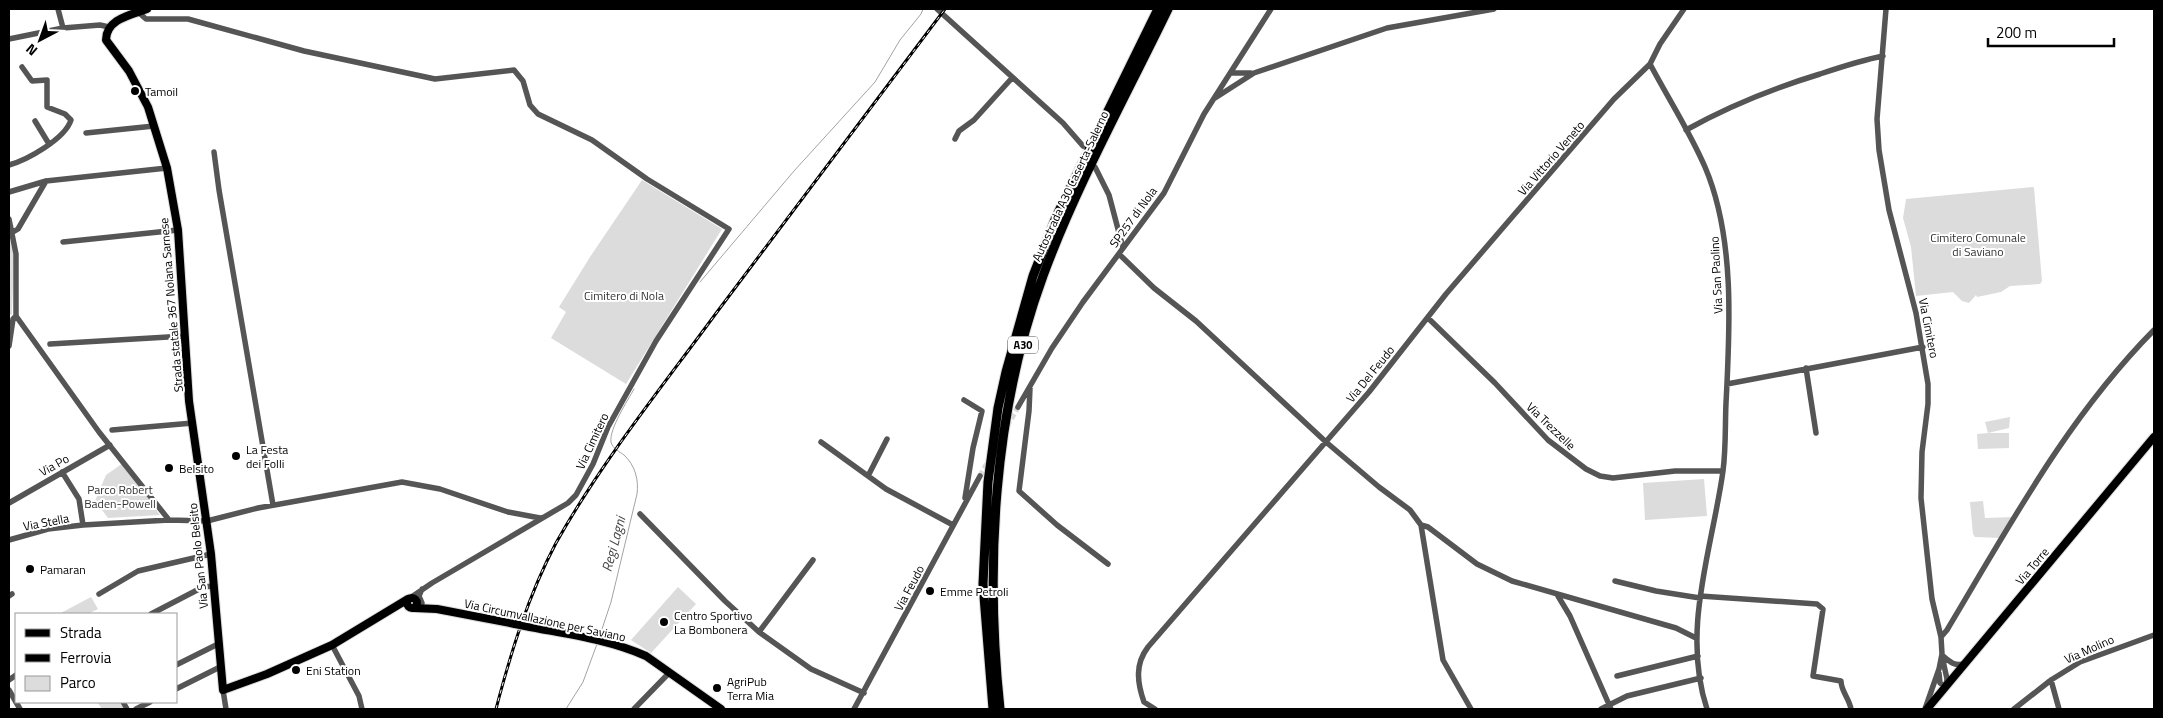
<svg xmlns="http://www.w3.org/2000/svg" width="2163" height="718" font-family="'Titillium Web',sans-serif">
<style>
.green{fill:#dcdcdc}
.lines{fill:none;stroke-linecap:round;stroke-linejoin:round}
.stream{stroke:#a3a3a3;stroke-width:1}
.minor-tunnel{stroke:#d9d9d9;stroke-width:5.5;stroke-dasharray:5.5 3;stroke-linecap:butt}
.major-casing{stroke:#dbdbdb;stroke-width:10}
.highway-casing{stroke:#dbdbdb;stroke-width:11}
.minor{stroke:#555;stroke-width:5.5}
.major{stroke:#000;stroke-width:8}
.highway{stroke:#000;stroke-width:9}
.rail-casing{stroke:#000;stroke-width:3}
.rail{stroke:#fff;stroke-width:1;stroke-dasharray:4;stroke-linecap:butt}
.major-bridge-casing{stroke:#dbdbdb;stroke-width:10;stroke-linecap:butt}
.major-bridge{stroke:#000;stroke-width:8}
.poi-dot{fill:#000;stroke:#fff;stroke-width:2}
.labels{text-anchor:middle;dominant-baseline:central;stroke-width:4;stroke-linejoin:round;paint-order:stroke}
.shield{fill:#fff;stroke:#4c4c4c;stroke-width:1}
.shield-label{font-size:11px;font-weight:bold;fill:#000}
.poi-label{font-size:12px;fill:#000;stroke:#fff;text-anchor:start}
.street-label{font-size:12px;fill:#000;stroke:#fff}
.park-label{font-size:12px;fill:#333;stroke:#fff}
.water-label{font-size:14px;font-style:italic;fill:#444;stroke:#fff}
</style>
<rect width="100%" height="100%" fill="#fff"/>
<path class="green" d="M642,180L722,229L626,384L551,338L566,312L559,307L590,257Z
M2033,187L2034,188L2042,281L2040,284L2010,286L2001,292L1977,297L1976,295L1969,303L1962,301L1953,292L1916,296L1911,247L1903,218L1906,199Z
M9,236L14,255L12,315L9,314Z
M2010,417L2009,428L1988,433H2009V448L1978,449L1977,434L1988,433L1985,422Z
M123,463L160,515L108,518L95,501L106,475Z
M1704,479L1707,516L1645,520L1643,483Z
M1983,501L1985,518L2014,517L2001,538L1975,537L1973,534L1970,502Z
M678,587L696,604L651,653L631,640Z
M91,597L98,609L88,614H59Z
M97,702H119L124,709H102Z"/>
<g class="lines">
<path class="stream" d="M700,282L794,171L875,82L900,40L921,14L923,9
M599,638L611,602L637,494C639,480 635,465 624,455C620,452 612,448 611,442C609,429 628,400 634,389
M566,709L583,682L597,644"/>
<path class="minor-tunnel" d="M1007,426L1018,407
M980,476L990,458"/>
<defs>
<path id="major" d="M147,9C131,15 106,19 106,40L129,71L148,107L167,168L178,230L189,401L211,554L223,690L267,674L332,645L408,599
M407 603a5 5 0 1 1 10 0a5 5 0 1 1-10 0Z
M414,608L437,609L515,624
M525,626C565,634 608,639 646,656L721,709
M1927,709L2154,437"/>
<path id="highway" d="M993,709L983,584L988,482L998,408L1006,372L1033,276L1056,217L1158,9
M1000,709C985,567 993,412 1043,276C1076,186 1126,96 1168,9"/>
</defs>
<use href="#major" class="major-casing"/>
<use href="#highway" class="highway-casing"/>
<path class="minor" d="M58,9L63,28L100,25L109,27
M937,9L1063,123L1083,146
M1886,9L1877,119L1879,150L1889,210L1916,313L1928,384V404L1922,452L1921,498L1932,599L1941,637L1942,654L1939,669L1925,709
M138,12L146,19H188L304,51L435,79L514,70L523,81L530,105L538,114L592,140L647,179L729,229L656,341L608,427L593,464L576,495L568,503L432,583L410,598
M9,39L63,28
M1650,64C1668,98 1690,132 1705,167C1735,237 1730,328 1726,403C1725,426 1726,448 1723,471C1712,550 1681,630 1707,709
M1231,73H1251
M1215,98L1254,73L1387,28L1494,9
M35,121L49,144
M1686,130C1729,106 1774,88 1820,74C1841,67 1862,60 1883,56
M86,133L154,126
M955,139L959,131L974,120L1012,78
M214,152L219,190L273,505
M9,165C27,160 65,139 71,120L65,114L47,107V80L32,81L22,67
M1095,167L1109,195L1123,248
M9,192L46,181L167,168
M9,219L16,254V316L13,319L9,346
M13,232L18,229L46,181
M63,242L178,230
M1119,254L1154,288L1196,321L1326,442L1379,487L1410,510L1421,525L1443,660L1471,709
M16,316L99,432L169,520
M1428,318L1495,383L1548,440L1586,469L1600,476L1613,478L1675,471H1723
M50,344L185,336
M1806,368L1816,433
M1727,384L1923,347
M1030,388L1029,411L1019,491L1057,525L1108,564
M964,400L982,411L973,448L965,498
M1018,407L1052,348L1083,302L1164,193L1204,114L1271,9
M112,430L193,423
M821,442L886,489L953,525
M62,472L79,499L83,525
M868,476L887,439
M9,503L110,445
M640,514L725,601L759,632L811,669L864,693
M1421,525L1428,527L1477,564L1512,581L1676,628L1696,638
M9,540L48,529L83,525L169,520L207,521L258,508L402,482L440,489L508,512L540,518
M1615,581L1656,591L1700,598
M422,589L419,596L422,603
M99,594L138,571L211,554
M9,596L12,594
M1558,596L1570,616L1611,709
M1700,596L1817,604L1823,609L1813,676L1841,681C1841,691 1849,698 1851,709
M151,614L203,587L214,586
M759,632L813,560
M1941,637L1947,630C2010,525 2067,418 2154,330
M332,645L359,696L362,709
M1943,656C1950,662 1954,666 1964,664
M176,665L218,644
M1939,673L1940,683L1946,686L1947,679L1942,656
M1617,676L1698,656
M9,680L16,675
M2051,680L2059,709
M176,689L220,667
M9,690L20,709
M223,690L226,709
M123,702L127,709
M136,709L150,702
M634,709L669,673
M854,709L980,476
M1155,709L1144,702C1137,682 1135,664 1148,647L1369,392L1446,294L1513,216L1614,99L1650,64L1660,44L1684,9
M1601,709L1627,696L1701,678
M2014,709L2051,680L2080,662L2154,635"/>
<use href="#major" class="major"/>
<use href="#highway" class="highway"/>
<defs>
<path id="rail" d="M496,709C511,652 528,596 556,543C602,461 662,387 717,312C793,210 870,110 945,9"/>
</defs>
<use href="#rail" class="rail-casing"/>
<use href="#rail" class="rail"/>
<defs>
<path id="major-bridge" d="M515,624L525,626"/>
</defs>
<use href="#major-bridge" class="major-bridge-casing"/>
<use href="#major-bridge" class="major-bridge"/>
</g>
<g class="poi-dot">
<circle cx="135" cy="91" r="5"/>
<circle cx="236" cy="456" r="5"/>
<circle cx="169" cy="468" r="5"/>
<circle cx="30" cy="569" r="5"/>
<circle cx="930" cy="591" r="5"/>
<circle cx="664" cy="622" r="5"/>
<circle cx="296" cy="670" r="5"/>
<circle cx="717" cy="688" r="5"/>
</g>
<g class="labels">
<rect class="shield" x="1008" y="336.5" width="30" height="17" rx="4"/>
<g class="shield-label">
<text x="1023" y="345">A30</text>
</g>
<g class="poi-label">
<text x="145" y="91">Tamoil</text>
<text x="246" y="449">La Festa<tspan x="246" dy="14">dei Folli</tspan></text>
<text x="179" y="468">Belsito</text>
<text x="40" y="569">Pamaran</text>
<text x="940" y="591">Emme Petroli</text>
<text x="674" y="615">Centro Sportivo<tspan x="674" dy="14">La Bombonera</tspan></text>
<text x="306" y="670">Eni Station</text>
<text x="727" y="681">AgriPub<tspan x="727" dy="14">Terra Mia</tspan></text>
</g>
<g class="street-label">
<text transform="translate(1551 158) rotate(-49)">Via Vittorio Veneto</text>
<text transform="translate(1070 186) rotate(-65)">Autostrada A30 Caserta-Salerno</text>
<text transform="translate(1133 217) rotate(-54)">SP257 di Nola</text>
<text transform="translate(1716 275) rotate(-93)">Via San Paolino</text>
<text transform="translate(171 305) rotate(-95)">Strada statale 367 Nolana Sarnese</text>
<text transform="translate(1929 328) rotate(79)">Via Cimitero</text>
<text transform="translate(1370 374) rotate(-51)">Via Del Feudo</text>
<text transform="translate(1551 426) rotate(44)">Via Trezzelle</text>
<text transform="translate(592 441) rotate(-65)">Via Cimitero</text>
<text transform="translate(54 465) rotate(-29)">Via Po</text>
<text transform="translate(46 522) rotate(-11)">Via Stella</text>
<text transform="translate(198 556) rotate(-96)">Via San Paolo Belsito</text>
<text transform="translate(2032 566) rotate(-50)">Via Torre</text>
<text transform="translate(909 588) rotate(-62)">Via Feudo</text>
<text transform="translate(545 620) rotate(12)">Via Circumvallazione per Saviano</text>
<text transform="translate(2089 649) rotate(-24)">Via Molino</text>
</g>
<g class="park-label">
<text x="1978" y="237">Cimitero Comunale<tspan x="1978" dy="14">di Saviano</tspan></text>
<text x="624" y="295">Cimitero di Nola</text>
<text x="120" y="489">Parco Robert<tspan x="120" dy="14">Baden-Powell</tspan></text>
</g>
<g class="water-label">
<text transform="translate(613 544) rotate(-75)">Regi Lagni</text>
</g>
</g>
<rect width="2163" height="718" fill="none" stroke="#000000" stroke-width="20"/>
<rect x="15" y="613" width="162" height="90" fill="#ffffff" stroke="#999999"/>
<rect x="25" y="629" width="25" height="8" fill="#000000" stroke="#999999"/>
<text x="60" y="638" font-size="15" fill="#000000">Strada</text>
<rect x="25" y="654" width="25" height="8" fill="#000000" stroke="#999999"/>
<text x="60" y="663" font-size="15" fill="#000000">Ferrovia</text>
<rect x="25" y="676" width="25" height="15" fill="#dcdcdc" stroke="#999999"/>
<text x="60" y="688" font-size="15" fill="#000000">Parco</text>
<g transform="translate(40 40) rotate(221)" stroke="#ffffff" stroke-width="4" paint-order="stroke">
<path d="M0-4L9 19L0 12L-9 19Z" fill="#000000"/>
<text y="-8" font-size="14" font-weight="bold" text-anchor="middle" fill="#000000">N</text>
</g>
<path d="M1988 38v8h126v-8" fill="none" stroke="#000000" stroke-width="2.5"/>
<text x="1996" y="38" font-size="15" fill="#000000" stroke="#ffffff" stroke-width="4" paint-order="stroke">200 m</text>
</svg>
